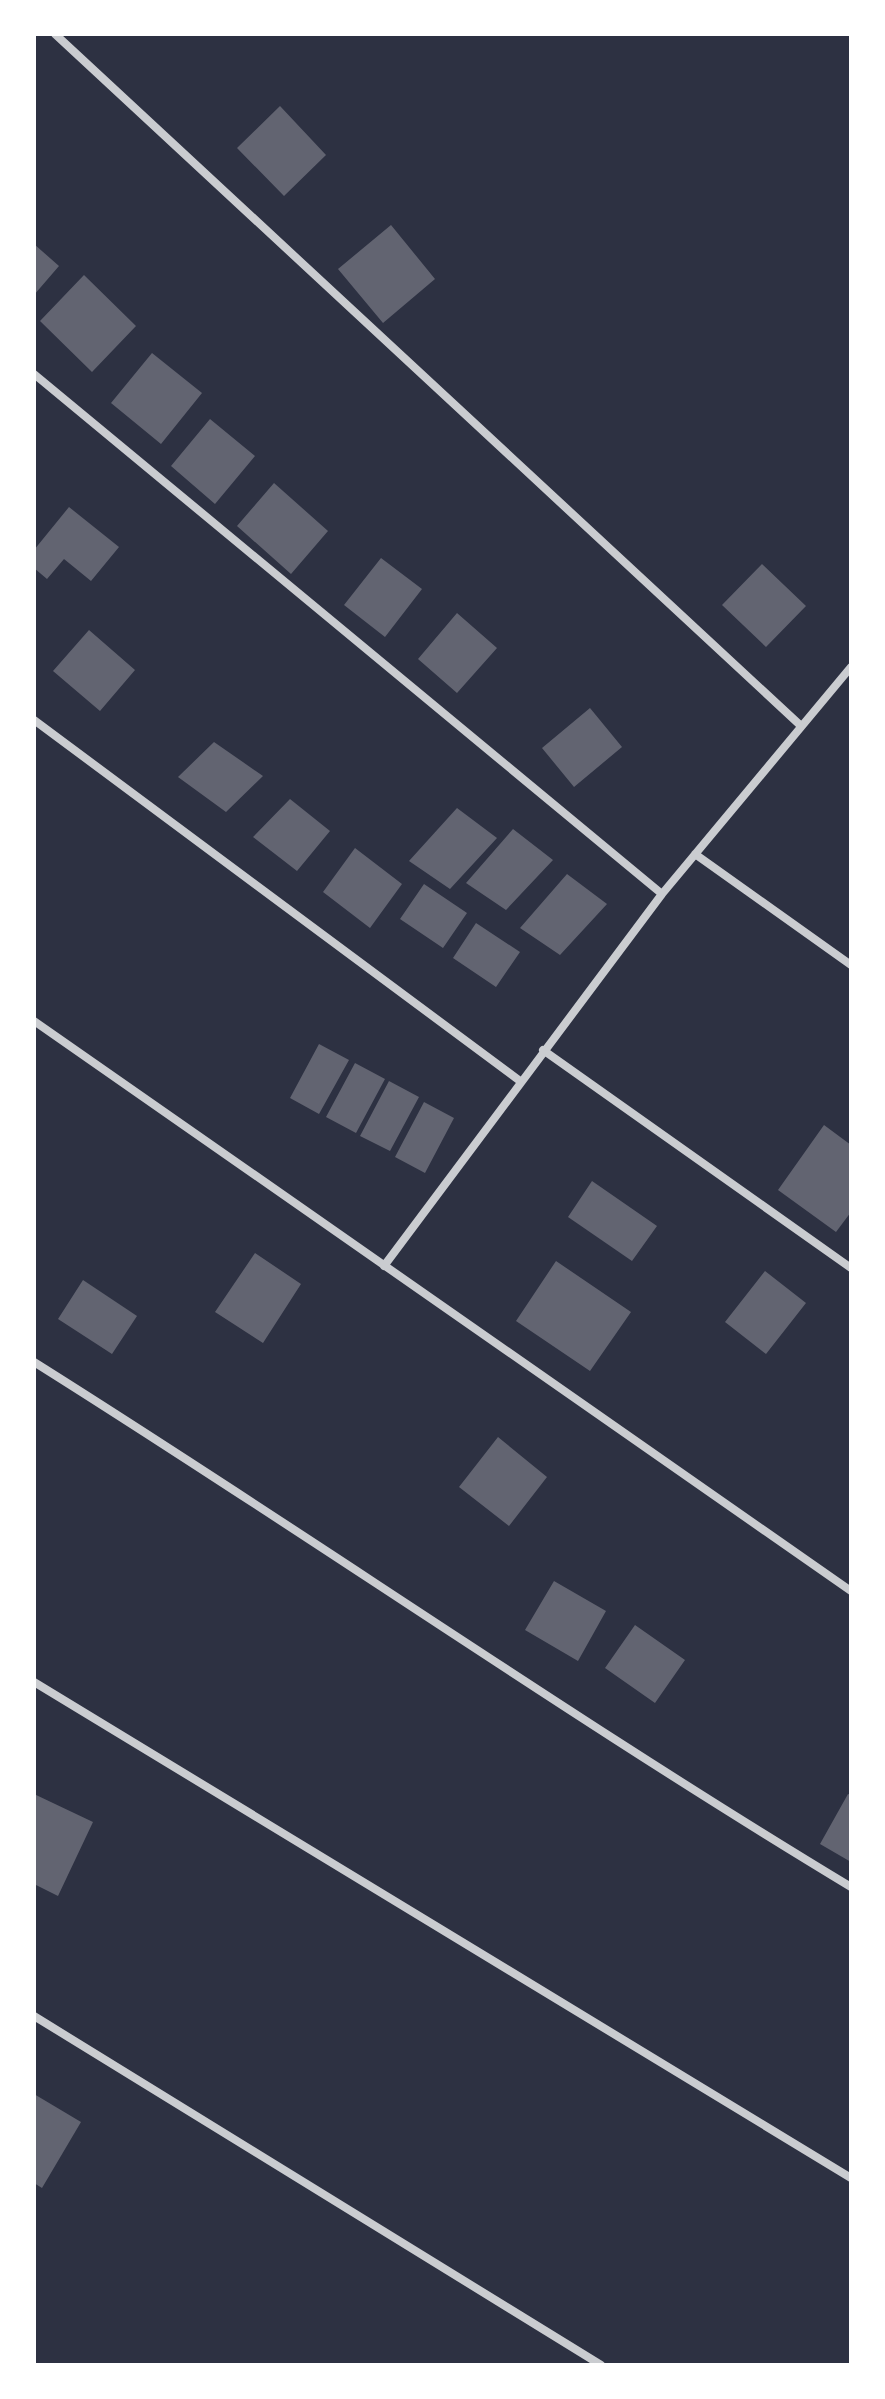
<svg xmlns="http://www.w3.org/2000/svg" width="885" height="2399" font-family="'Alegreya Sans',sans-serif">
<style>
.building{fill:#626471}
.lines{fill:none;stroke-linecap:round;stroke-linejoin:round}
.minor{stroke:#caccd0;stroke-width:8}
</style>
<rect width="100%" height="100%" fill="#2d3142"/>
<path class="building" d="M280,106L326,155L284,196L237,148Z
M391,225L435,279L383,323L338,269Z
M34,244L59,266L34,295Z
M84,275L136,326L92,372L40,321Z
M152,353L202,393L161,444L111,403Z
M210,419L255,456L215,504L171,466Z
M274,483L328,531L291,574L237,526Z
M69,507L119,547L91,581L64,559L47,579L34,568V550Z
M381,558L422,589L385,637L344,605Z
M762,564L806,606L766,647L722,605Z
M457,613L497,648L457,693L418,659Z
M89,630L135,670L100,711L53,671Z
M590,708L622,747L574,787L542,748Z
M214,742L263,776L226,812L178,777Z
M290,799L330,831L297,871L253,837Z
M457,808L497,838L450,889L409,861Z
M513,829L553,860L506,910L466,883Z
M355,848L402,884L370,928L323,892Z
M567,874L607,904L560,955L520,928Z
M424,884L467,913L443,948L400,919Z
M476,923L520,952L496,987L453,958Z
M319,1044L349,1060L319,1114L290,1098Z
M355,1063L385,1079L356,1133L326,1117Z
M389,1081L419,1097L390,1151L360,1136Z
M424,1102L454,1118L425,1173L395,1157Z
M824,1125L851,1145V1212L836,1232L778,1190Z
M592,1181L657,1226L632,1261L568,1217Z
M255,1253L301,1284L263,1343L215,1312Z
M556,1261L631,1312L590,1371L516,1321Z
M765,1271L806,1303L766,1354L725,1322Z
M83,1280L137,1316L112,1354L58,1319Z
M498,1437L547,1477L509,1526L459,1487Z
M554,1581L606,1611L578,1661L525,1630Z
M635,1625L685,1660L655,1703L605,1668Z
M34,1794L93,1822L58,1896L34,1884Z
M848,1794L851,1795V1862L820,1844Z
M34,2094L81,2122L42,2188L34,2183Z"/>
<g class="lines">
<path class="minor" d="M55,34L800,725
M34,374L662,894
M34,720L520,1081
M695,854L851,965
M34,1021L851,1591
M543,1050L851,1268
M384,1266L662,894L851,667
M34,1362C308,1534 574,1720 851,1887
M34,1682L851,2178
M34,2016L601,2365"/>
</g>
<rect width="885" height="2399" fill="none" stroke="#ffffff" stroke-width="72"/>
</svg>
